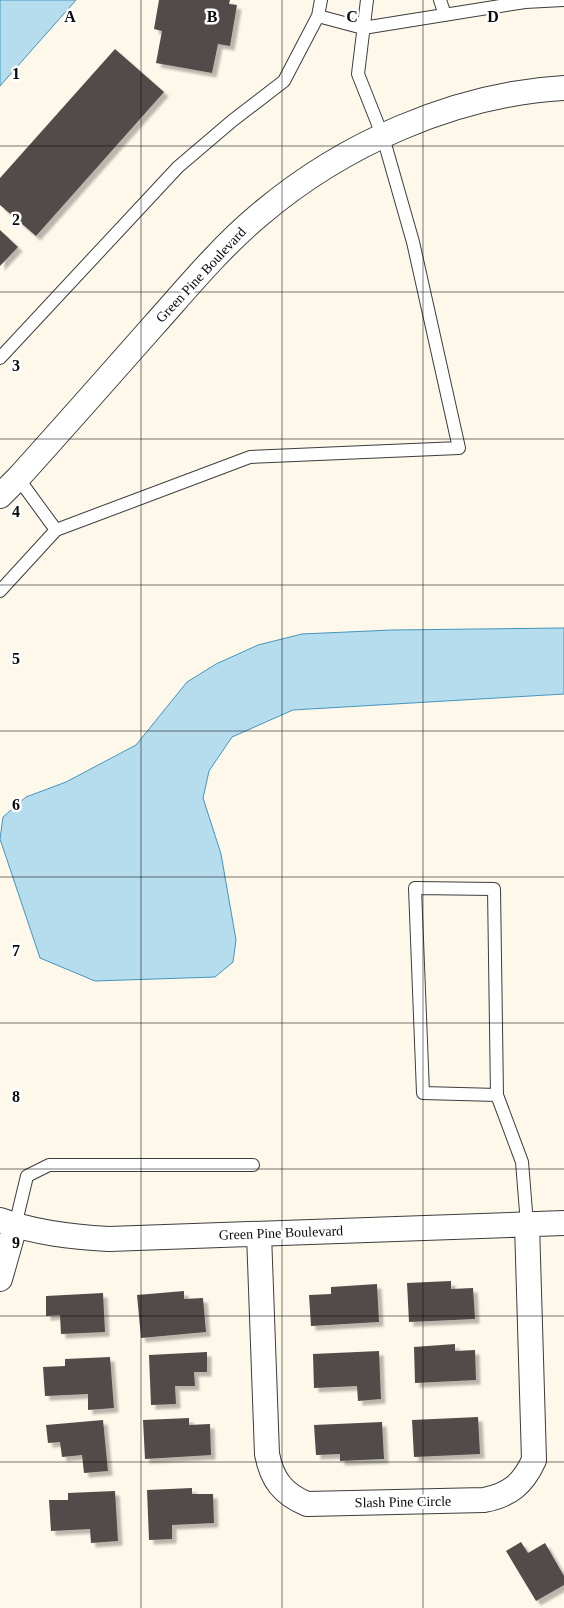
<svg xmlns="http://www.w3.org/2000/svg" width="564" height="1608" font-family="Georgia,serif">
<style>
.water{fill:#b5ddee;stroke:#4495bd}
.building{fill:#524b48;filter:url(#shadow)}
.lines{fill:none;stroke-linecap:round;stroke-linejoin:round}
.lane-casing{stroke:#3d3d3d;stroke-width:14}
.street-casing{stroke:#3d3d3d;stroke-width:26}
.lane{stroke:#fff;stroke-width:12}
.street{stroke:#fff;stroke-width:24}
.grid{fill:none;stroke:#0a0a0a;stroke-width:1;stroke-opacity:0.55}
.labels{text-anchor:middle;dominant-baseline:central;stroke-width:5;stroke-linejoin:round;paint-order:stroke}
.street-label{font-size:14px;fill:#0a0a0a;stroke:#fff}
.grid-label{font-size:16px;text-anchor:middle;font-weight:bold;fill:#0a0a0a;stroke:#fff;stroke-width:5;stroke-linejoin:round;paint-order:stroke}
</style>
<defs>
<filter id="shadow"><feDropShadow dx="4.5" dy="4.5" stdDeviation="1" flood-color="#0004"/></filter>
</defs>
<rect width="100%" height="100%" fill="#fdf8ea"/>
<path class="water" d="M0,0H76L0,86Z
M564,628V694L293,710L232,737L209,771L203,798L221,854L236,940L233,962L215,977L95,981L40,958L0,839L3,817L26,797L66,782L136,745L187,682L216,664L258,645L302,634L392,630Z"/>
<path class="building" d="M159,0H230L229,4L237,5L230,46L218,44L212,73L156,63L162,31L154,29Z
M115,49L164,92L36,236L0,205V178Z
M0,230L18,247L0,266Z
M451,1281V1289L473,1288L475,1319L409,1322L407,1283Z
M377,1284L379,1322L311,1326L309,1295L331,1294V1287Z
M184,1291V1299L203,1298L206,1332L141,1338L137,1295Z
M103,1293L105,1332L61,1334L60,1315L46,1316V1296Z
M455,1344V1351L475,1350L476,1380L415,1383L414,1347Z
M379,1351L381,1399L358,1401L357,1386L314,1388L313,1354Z
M207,1352V1372H194L195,1386H175L176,1404L151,1405L149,1355Z
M110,1357L114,1408L88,1410V1394L45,1396L43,1367L65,1366V1359Z
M478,1417L480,1454L414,1457L412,1420Z
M189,1418V1425L210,1424L211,1455L145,1459L143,1420Z
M103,1420L108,1471L84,1473L82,1455L62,1457L60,1442L48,1443L46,1425Z
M382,1422L384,1459L340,1461V1454L316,1455L314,1425Z
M192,1488V1494H213L214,1523L172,1525V1539L149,1540L147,1490Z
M115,1491L118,1541L91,1543L90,1529L51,1531L49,1500H68V1493Z
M521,1542L528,1553L545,1543L564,1576V1585L536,1601L506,1551Z"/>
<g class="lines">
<defs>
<path id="lane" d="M440,0L445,15
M318,16L363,28L525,2L563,0
M0,358L178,167L232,121L284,81L318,16L321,0
M18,478L56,530
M0,591L56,530L250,457L459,448L413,242L383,137L358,74L367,0
M497,1095L423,1093L415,888L494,889L497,1095L522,1162L527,1224
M15,1226L27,1176L49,1165H253"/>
<path id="street" d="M0,496L18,478C64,427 109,376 154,325C187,288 220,248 258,216C341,145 454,94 564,88
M0,1220C35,1233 72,1237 109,1239L564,1223
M259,1234L267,1454C272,1480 283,1494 307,1504L484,1500C510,1495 523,1484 534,1460L527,1224
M0,1279L15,1226"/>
</defs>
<use href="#lane" class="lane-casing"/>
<use href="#street" class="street-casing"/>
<use href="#lane" class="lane"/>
<use href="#street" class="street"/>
</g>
<path class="grid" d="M141,0V1608M282,0V1608M423,0V1608M0,146H564M0,292H564M0,439H564M0,585H564M0,731H564M0,877H564M0,1023H564M0,1169H564M0,1316H564M0,1462H564"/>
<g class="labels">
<g class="street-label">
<text transform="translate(201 275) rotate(-47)">Green Pine Boulevard</text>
<text transform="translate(281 1233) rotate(-2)">Green Pine Boulevard</text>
<text transform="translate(403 1502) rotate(-1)">Slash Pine Circle</text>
</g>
</g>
<g class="grid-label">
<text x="70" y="22">A</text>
<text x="212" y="22">B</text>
<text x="352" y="22">C</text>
<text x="493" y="22">D</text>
<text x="16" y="79">1</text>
<text x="16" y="225">2</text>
<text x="16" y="371">3</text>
<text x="16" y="517">4</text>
<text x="16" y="664">5</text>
<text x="16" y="810">6</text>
<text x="16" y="956">7</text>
<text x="16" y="1102">8</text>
<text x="16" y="1248">9</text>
</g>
</svg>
